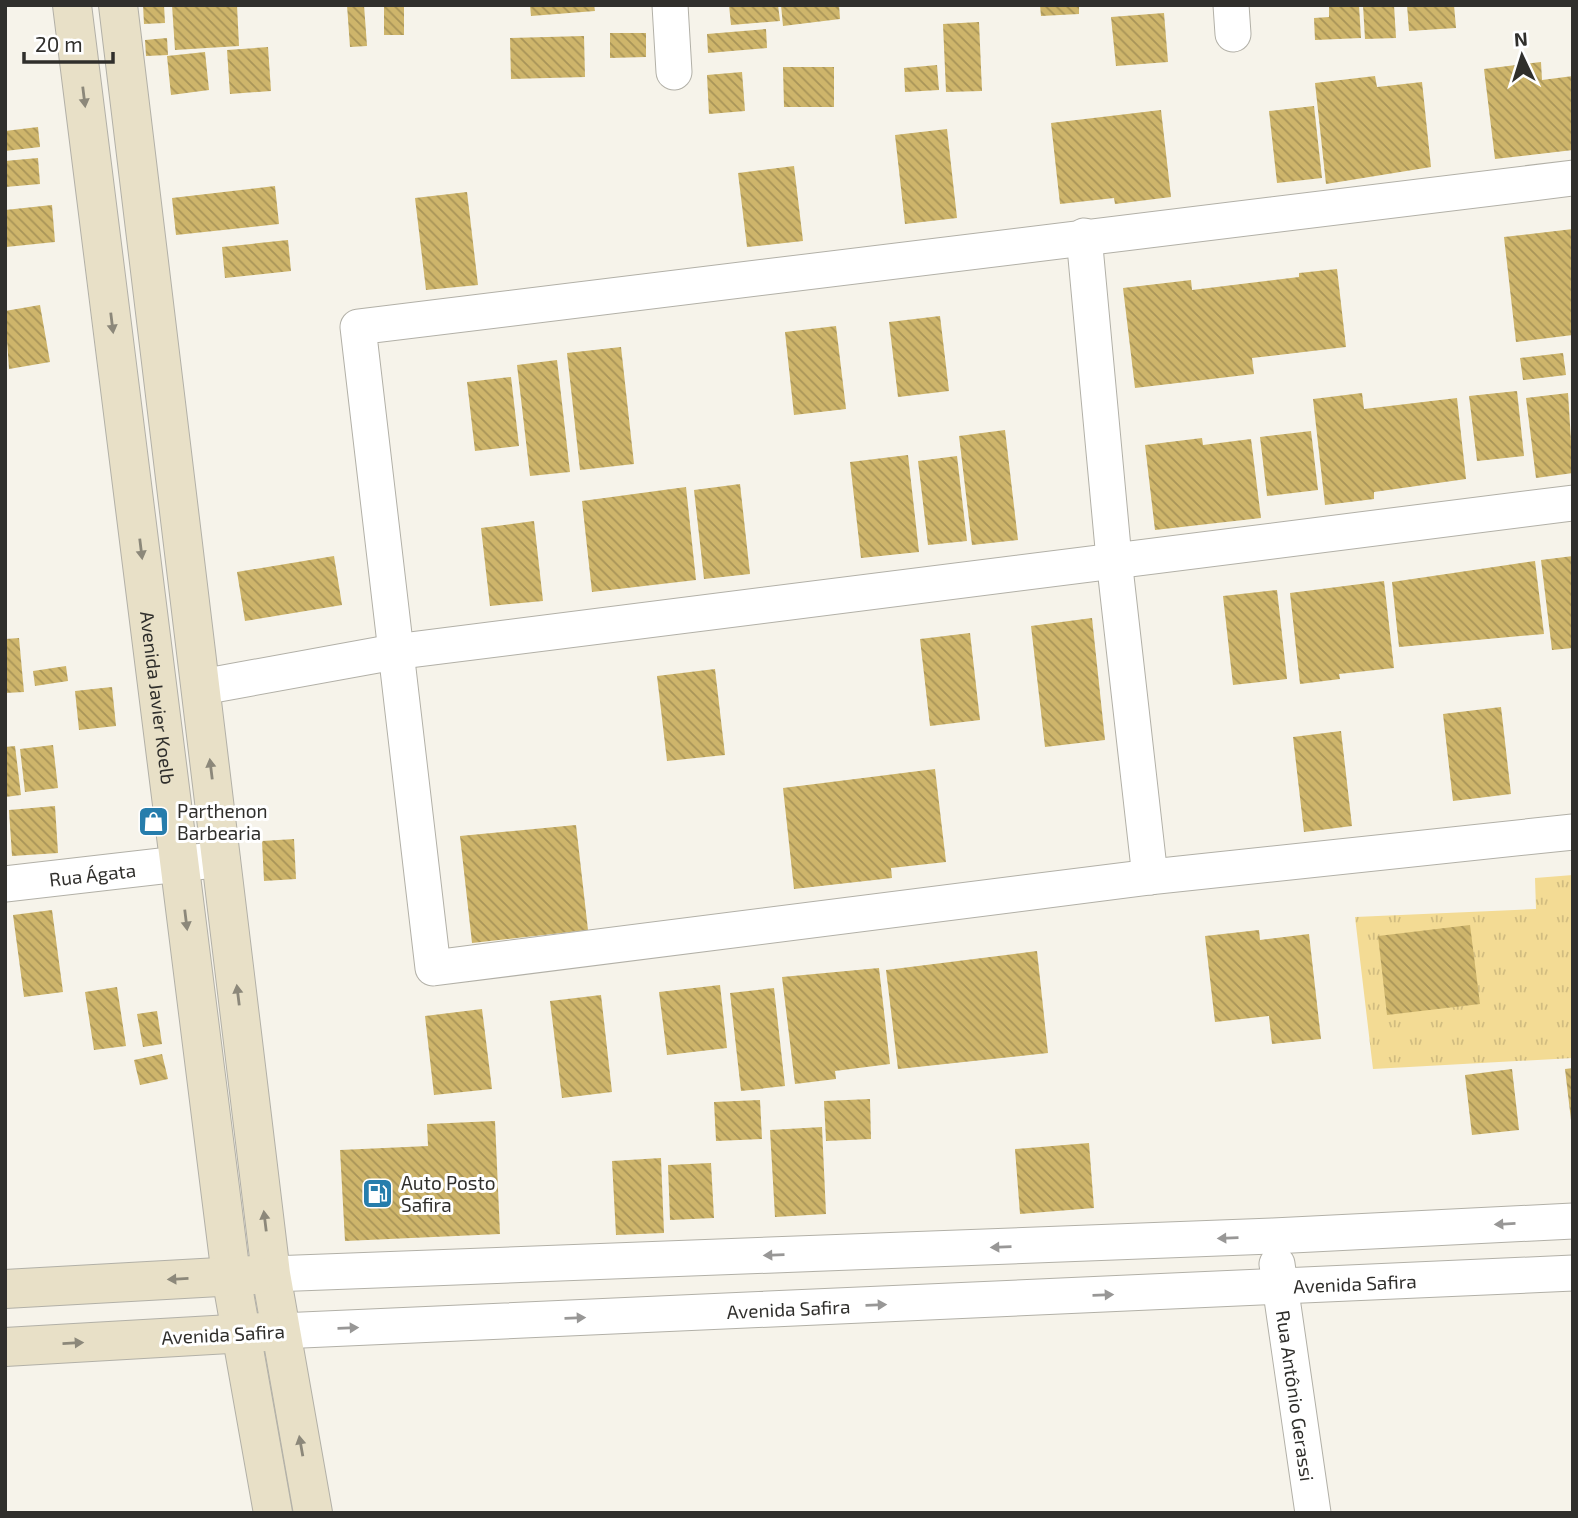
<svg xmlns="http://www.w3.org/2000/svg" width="1578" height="1518" font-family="'Exo 2',sans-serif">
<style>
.grass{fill:url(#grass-tufts)}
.building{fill:url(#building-back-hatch)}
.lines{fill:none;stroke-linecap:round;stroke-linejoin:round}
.street-casing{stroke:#b2b0a7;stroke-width:37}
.secondary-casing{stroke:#b2b0a7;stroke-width:40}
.street{stroke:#fff;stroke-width:35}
.secondary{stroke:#e8e0c7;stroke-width:38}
.oneway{fill:#8c887a}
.oneway2{fill:#989796}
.labels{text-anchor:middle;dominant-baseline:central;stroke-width:6;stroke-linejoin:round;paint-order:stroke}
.street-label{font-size:19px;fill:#302f2c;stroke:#fff}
.poi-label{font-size:19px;fill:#302f2c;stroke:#fff;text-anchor:start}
</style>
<defs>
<pattern id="grass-tufts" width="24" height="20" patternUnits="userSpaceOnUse" patternTransform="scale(1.75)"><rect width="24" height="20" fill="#f3db94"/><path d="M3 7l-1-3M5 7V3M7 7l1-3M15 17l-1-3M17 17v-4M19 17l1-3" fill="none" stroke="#d1bc80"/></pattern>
<pattern id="building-back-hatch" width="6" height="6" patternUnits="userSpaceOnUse" patternTransform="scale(1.75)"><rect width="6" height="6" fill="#ceb56b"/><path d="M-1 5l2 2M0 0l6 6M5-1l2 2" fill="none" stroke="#a89458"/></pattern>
</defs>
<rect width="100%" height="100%" fill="#f6f3ea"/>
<path class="grass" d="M1573,875V1058L1373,1069L1355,917L1536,909L1535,878Z"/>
<path class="building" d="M143,5H164L165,23L144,24Z
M172,5H237L239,46L175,50Z
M347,5H364L367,46L350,47Z
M384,5H404V35H384Z
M530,5H594L595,11L531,16Z
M729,5H778L780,21L731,25Z
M781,5H839L840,19L783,26Z
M1040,5H1079V14L1041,16Z
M1329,5H1359L1361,38L1315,40L1314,18L1329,17Z
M1363,5H1394L1396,38L1365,39Z
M1407,5H1454L1456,28L1409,31Z
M1164,13L1168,62L1116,66L1111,17Z
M979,22L982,91L946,92L943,24Z
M766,29L767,48L708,53L707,34Z
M610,33H646V57L610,58Z
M584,36L585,77L511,79L510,38Z
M167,38L168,55L146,56L145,40Z
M268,47L271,91L230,94L227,50Z
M205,52L209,90L171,95L167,56Z
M1541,62L1542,80L1573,76V150L1495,159L1484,69Z
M937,65L939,90L905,92L904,68Z
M783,67H834V107H784Z
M742,72L745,111L709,114L707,75Z
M1375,76L1377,87L1422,82L1431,167L1326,184L1315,83Z
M1314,106L1322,178L1277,183L1269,111Z
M1161,110L1171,197L1115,204L1114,198L1060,204L1051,123Z
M38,127L40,147L5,151V131Z
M947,129L957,218L905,224L895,135Z
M38,158L40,184L5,187V161Z
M794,166L803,241L747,247L738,173Z
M275,186L279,224L176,235L172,198Z
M467,192L478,285L426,290L415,198Z
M52,205L55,242L6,247L5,210Z
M1573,229V335L1516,342L1504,237Z
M288,240L291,271L225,278L222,247Z
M1337,269L1346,347L1252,358L1254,374L1135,388L1123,288L1191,280L1192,290L1299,277V273Z
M40,305L50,362L9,369L5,311Z
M940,316L949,391L898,397L889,322Z
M836,326L846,409L794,415L785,332Z
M621,347L634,464L580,470L567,353Z
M1563,353L1566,375L1523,380L1520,358Z
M557,360L570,472L530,476L517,365Z
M511,377L519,446L475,451L467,382Z
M1517,391L1524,456L1477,461L1469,396Z
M1362,393L1364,409L1457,398L1466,479L1374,492V499L1325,505L1313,399Z
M1568,393L1573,473L1536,478L1526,398Z
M1005,430L1018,540L972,545L959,436Z
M1311,431L1318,490L1267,496L1260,437Z
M1202,438L1203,445L1251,439L1261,518L1155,530L1145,445Z
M908,455L919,552L861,558L850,462Z
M957,456L967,541L928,545L918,461Z
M740,484L750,574L704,579L694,490Z
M686,487L696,580L592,592L582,501Z
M534,521L543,601L490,606L481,528Z
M334,556L342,605L245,621L237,572Z
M1573,556V648L1552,650L1541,560Z
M1535,561L1544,634L1399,647L1392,582Z
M1384,581L1394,668L1339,674L1340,679L1300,684L1290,593Z
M1277,590L1287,679L1233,685L1223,596Z
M1092,618L1105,740L1045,747L1031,626Z
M970,633L980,720L930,726L920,639Z
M19,638L24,692L5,693V639Z
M66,666L68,681L35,686L33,671Z
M715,669L725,755L667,761L657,676Z
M112,687L116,726L79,730L75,691Z
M1501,707L1511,794L1453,801L1443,714Z
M1341,731L1352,826L1304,832L1293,737Z
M53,745L58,788L25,792L20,749Z
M15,746L21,795L5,797V747Z
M935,769L946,862L891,868L892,878L794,889L783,788Z
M55,806L58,853L12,856L9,810Z
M576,825L588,930L472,943L460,836Z
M294,839L296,879L264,881L262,841Z
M52,910L63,992L24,997L13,915Z
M1470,925L1480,1004L1387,1015L1378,936Z
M1259,930L1260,940L1309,934L1321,1039L1272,1044L1269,1016L1215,1022L1205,936Z
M1037,951L1048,1053L898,1069L886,970Z
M879,968L890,1064L835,1071L836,1079L795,1084L782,977Z
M720,985L727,1048L667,1055L659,992Z
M117,987L126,1046L94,1050L85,992Z
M774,988L785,1086L741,1091L730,993Z
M601,995L612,1092L562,1098L550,1001Z
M482,1009L492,1089L434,1095L425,1016Z
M157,1011L162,1044L143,1047L137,1014Z
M162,1054L168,1079L140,1085L134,1060Z
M1573,1068V1120H1571L1565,1069Z
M1512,1069L1519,1130L1472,1135L1465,1075Z
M870,1099L871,1139L826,1141L824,1101Z
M760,1100L762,1139L716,1141L714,1102Z
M495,1121L500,1234L345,1241L340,1150L428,1146L427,1124Z
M822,1127L826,1214L775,1217L770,1130Z
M1089,1143L1094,1208L1020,1214L1015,1149Z
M661,1158L664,1233L616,1235L612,1161Z
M711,1163L714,1218L670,1220L668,1165Z"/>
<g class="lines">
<defs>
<g id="street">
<path d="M670,5L674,72"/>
<path d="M1231,5L1233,34"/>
<path d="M1573,178L358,327L433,968L1150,877L1573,832"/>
<path d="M1084,236L1114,559L1150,877"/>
<path d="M202,687L394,652L1573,503"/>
<path id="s1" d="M5,884L222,859"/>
<path id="s2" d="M1277,1264L1313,1513"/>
<path d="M271,1274L1273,1236L1573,1221"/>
<path id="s3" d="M280,1331L1573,1273"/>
</g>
<g id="secondary">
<path id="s4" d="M72,5L231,1276L273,1513"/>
<path d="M118,5L271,1274L313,1513"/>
<path d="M5,1289L255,1275"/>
<path d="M5,1347L265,1332"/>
</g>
</defs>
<use href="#street" class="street-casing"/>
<use href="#secondary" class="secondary-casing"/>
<use href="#street" class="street"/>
<use href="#secondary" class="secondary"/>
</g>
<defs><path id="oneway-solid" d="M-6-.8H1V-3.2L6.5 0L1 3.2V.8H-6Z" transform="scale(1.75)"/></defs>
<g class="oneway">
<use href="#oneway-solid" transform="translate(84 97) rotate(83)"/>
<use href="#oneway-solid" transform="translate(112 323) rotate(83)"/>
<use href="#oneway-solid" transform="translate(141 549) rotate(83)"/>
<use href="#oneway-solid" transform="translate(211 769) rotate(-97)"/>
<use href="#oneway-solid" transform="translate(186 920) rotate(83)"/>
<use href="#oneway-solid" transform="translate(238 995) rotate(-97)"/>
<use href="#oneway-solid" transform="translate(265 1221) rotate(-97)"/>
<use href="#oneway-solid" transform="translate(178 1279) rotate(177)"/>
<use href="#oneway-solid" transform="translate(73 1343) rotate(-3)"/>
<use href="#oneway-solid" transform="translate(301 1446) rotate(-100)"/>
</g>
<g class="oneway2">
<use href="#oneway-solid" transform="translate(1505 1224) rotate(177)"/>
<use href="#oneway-solid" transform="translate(1228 1238) rotate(178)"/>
<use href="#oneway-solid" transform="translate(1001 1247) rotate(178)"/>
<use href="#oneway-solid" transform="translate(774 1255) rotate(178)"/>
<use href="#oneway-solid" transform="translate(1103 1295) rotate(-2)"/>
<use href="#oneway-solid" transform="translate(876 1305) rotate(-2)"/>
<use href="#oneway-solid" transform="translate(575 1318) rotate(-2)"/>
<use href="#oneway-solid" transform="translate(348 1328) rotate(-2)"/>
</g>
<defs>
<symbol id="shop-square" viewBox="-11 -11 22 22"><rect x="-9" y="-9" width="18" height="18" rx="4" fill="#267dac" stroke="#fff"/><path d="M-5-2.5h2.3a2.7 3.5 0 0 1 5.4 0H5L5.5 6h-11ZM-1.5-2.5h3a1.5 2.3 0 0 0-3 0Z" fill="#fff"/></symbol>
<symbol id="fuel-square" viewBox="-11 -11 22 22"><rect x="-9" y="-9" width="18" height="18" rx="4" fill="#267dac" stroke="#fff"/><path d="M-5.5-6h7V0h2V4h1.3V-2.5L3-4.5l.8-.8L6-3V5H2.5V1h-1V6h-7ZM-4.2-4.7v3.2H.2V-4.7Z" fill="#fff"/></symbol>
</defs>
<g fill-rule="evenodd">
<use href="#shop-square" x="136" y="804" width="35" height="35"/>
<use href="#fuel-square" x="360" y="1176" width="35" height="35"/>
</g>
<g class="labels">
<g class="street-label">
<text stroke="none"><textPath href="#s4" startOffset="698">Avenida Javier Koelb</textPath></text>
<text stroke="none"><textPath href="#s1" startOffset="88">Rua Ágata</textPath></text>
<text stroke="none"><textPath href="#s3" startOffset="1076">Avenida Safira</textPath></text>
<text stroke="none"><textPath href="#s3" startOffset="509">Avenida Safira</textPath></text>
<text transform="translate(223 1334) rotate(-3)">Avenida Safira</text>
<text stroke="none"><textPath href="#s2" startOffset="133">Rua Antônio Gerassi</textPath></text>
</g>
<g class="poi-label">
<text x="177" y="810">Parthenon<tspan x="177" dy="22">Barbearia</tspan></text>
<text x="401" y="1182">Auto Posto<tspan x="401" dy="22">Safira</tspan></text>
</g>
</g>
<rect width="1578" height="1518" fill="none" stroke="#302f2c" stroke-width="14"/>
<g transform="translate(1522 56) rotate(356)" stroke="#ffffff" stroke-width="5" paint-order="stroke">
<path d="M0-5L12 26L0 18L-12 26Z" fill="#302f2c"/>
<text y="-10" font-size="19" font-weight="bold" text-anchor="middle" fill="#302f2c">N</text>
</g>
<path d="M24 52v10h89v-10" fill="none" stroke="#302f2c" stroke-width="3.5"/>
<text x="35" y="52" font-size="21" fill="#302f2c" stroke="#ffffff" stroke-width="5" paint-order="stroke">20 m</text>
</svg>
